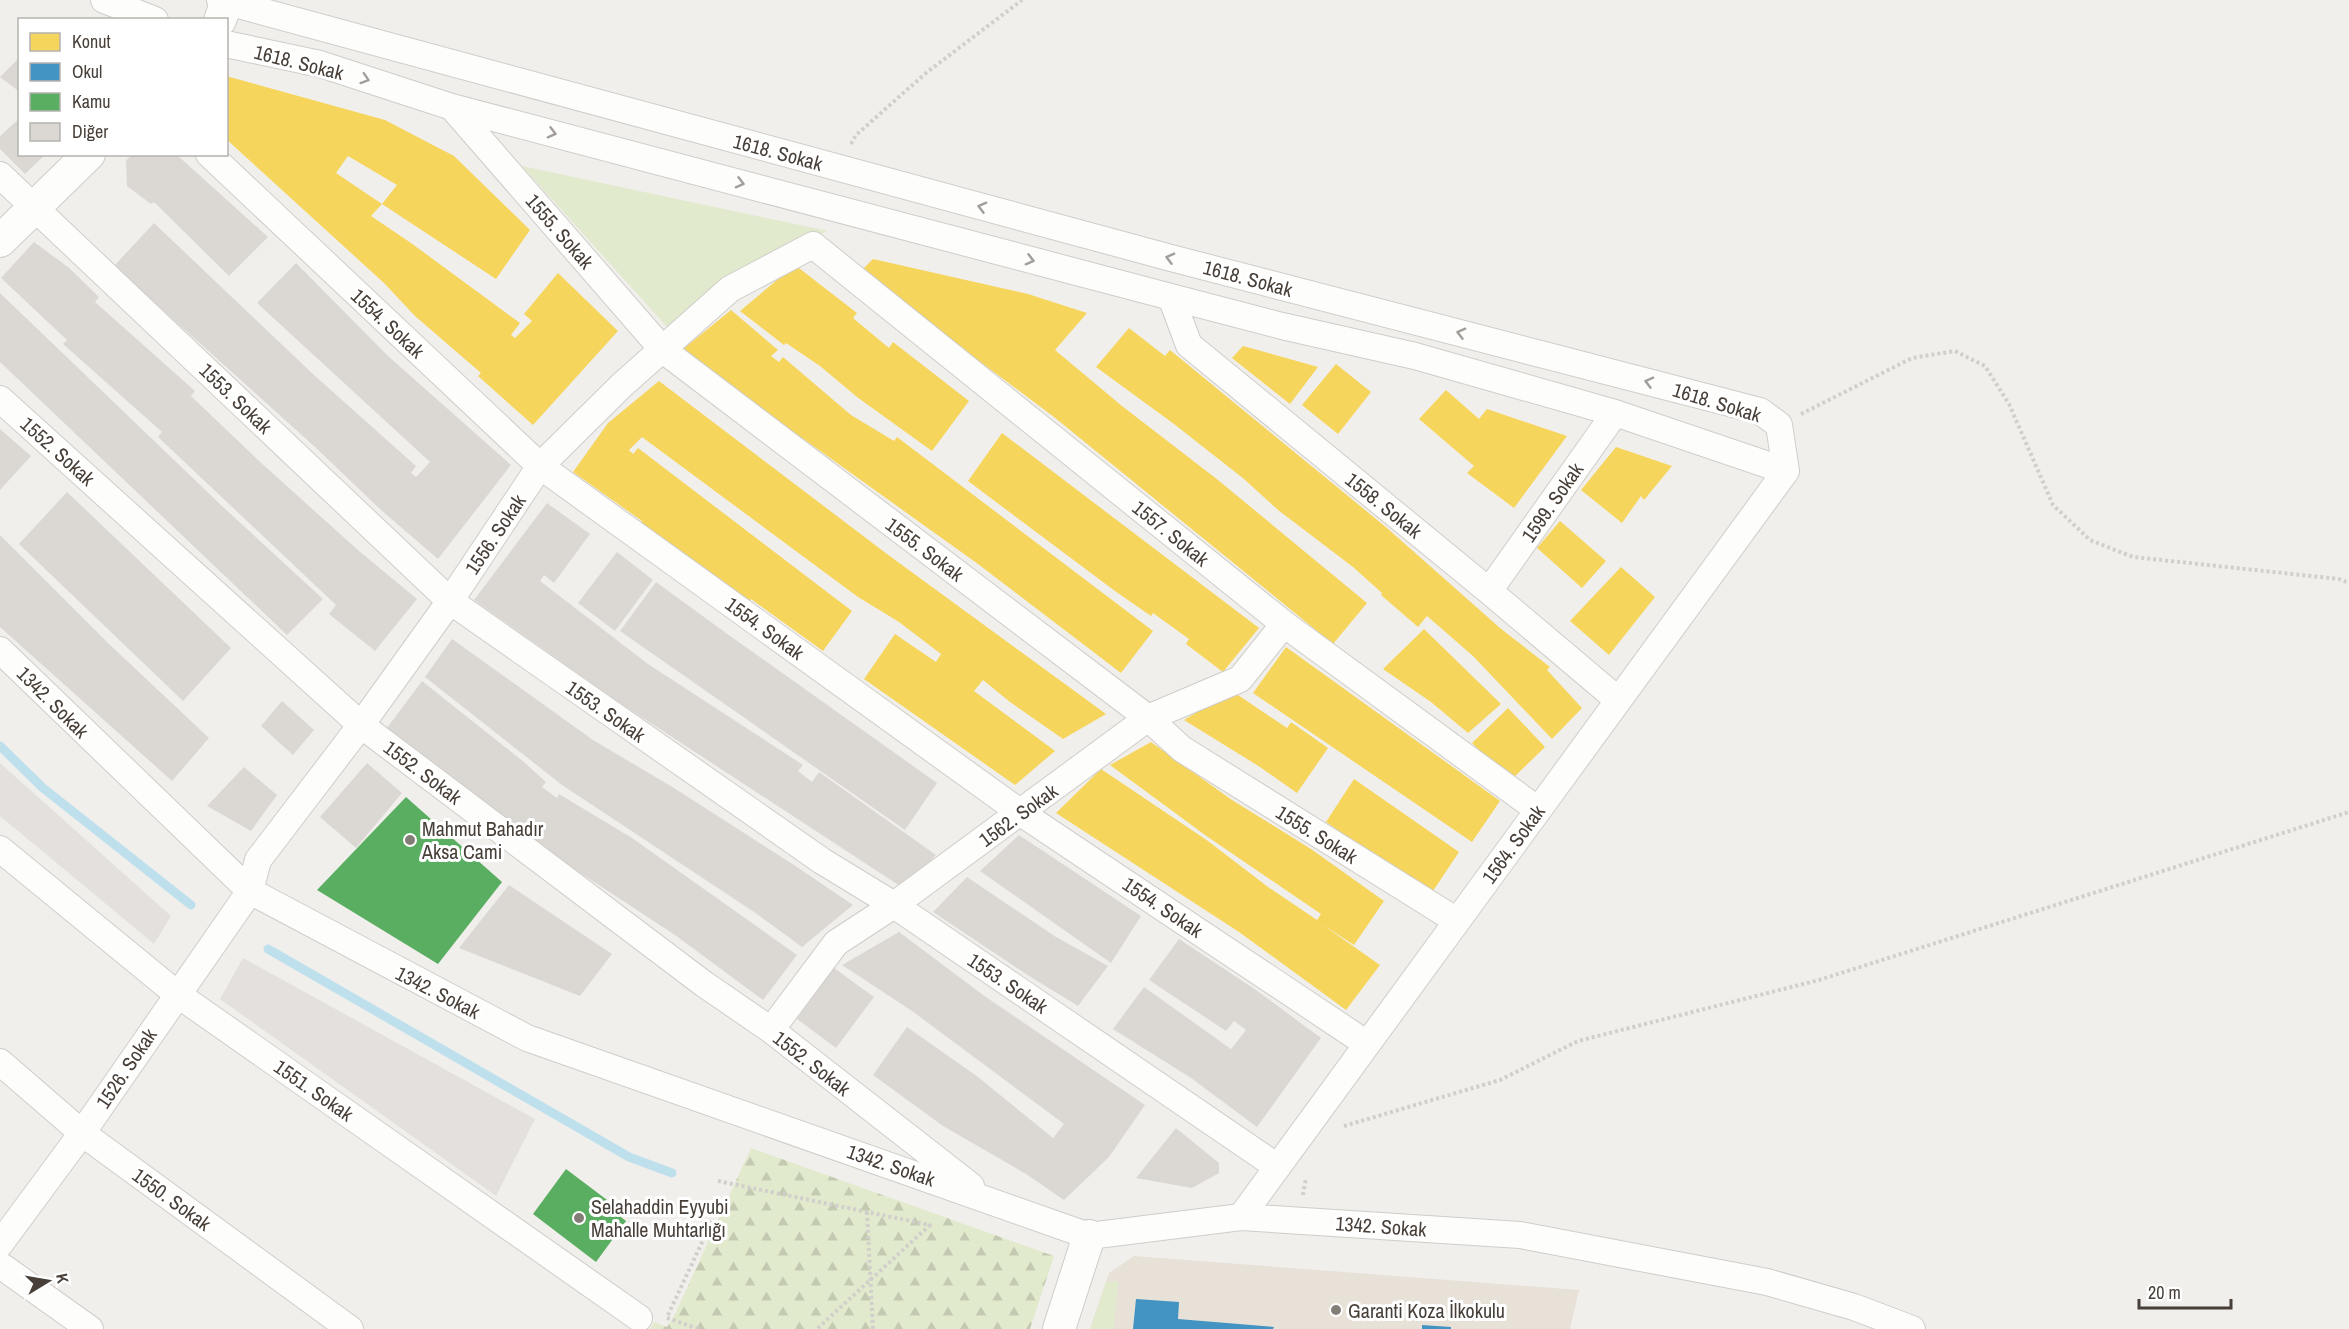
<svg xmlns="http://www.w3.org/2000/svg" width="2349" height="1329" font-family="'Archivo Narrow',sans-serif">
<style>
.education{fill:#e7e1d8}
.grass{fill:#e2eacd}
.forest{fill:url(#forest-firs)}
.parking{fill:#e3e0dd}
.homes{fill:#f6d55c}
.schools{fill:#4393c3}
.public{fill:#5aae61}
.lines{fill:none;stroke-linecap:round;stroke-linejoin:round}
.stream{stroke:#bee0ed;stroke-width:9}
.building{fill:#dbd8d4}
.minor-casing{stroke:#cfcdc9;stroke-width:28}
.tertiary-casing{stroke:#cfcdc9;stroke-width:34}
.path{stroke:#d1cfcb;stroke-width:4;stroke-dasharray:3 3;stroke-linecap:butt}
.minor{stroke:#fdfdfc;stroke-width:26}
.tertiary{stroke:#fdfdfc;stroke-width:32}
.oneway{stroke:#a29e9a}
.poi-dot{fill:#827d77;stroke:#fff;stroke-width:2}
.labels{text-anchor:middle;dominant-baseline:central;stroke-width:6;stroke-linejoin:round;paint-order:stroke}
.street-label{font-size:20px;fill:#473f38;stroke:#fff}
.poi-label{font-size:20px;fill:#473f38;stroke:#fff;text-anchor:start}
</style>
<defs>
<pattern id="forest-firs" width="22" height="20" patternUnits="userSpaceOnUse" patternTransform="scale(1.5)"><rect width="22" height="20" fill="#e2eacd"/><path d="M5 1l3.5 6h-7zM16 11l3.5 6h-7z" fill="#c3cab1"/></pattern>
</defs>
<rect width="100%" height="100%" fill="#f1efec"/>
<path class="education" d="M1134,1256L1579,1290L1570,1329H1090L1109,1273Z"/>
<path class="grass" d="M522,166L828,231L751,263L718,284L667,327Z
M1118,1281L1114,1329H1090L1106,1282Z"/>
<path class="forest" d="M751,1148L1054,1256L1030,1329H650L654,1322L667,1327L675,1314Z"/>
<path class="parking" d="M0,763L171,916L154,944L0,816Z
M243,958L535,1119L496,1196L220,999Z"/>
<path class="homes" d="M226,76L385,120L454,156L530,230L496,279L382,204L397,185L348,156L336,173L382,204L371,216L411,243L520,323L511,335L515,338L532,321L524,314L558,273L618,331L533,425L478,376L481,373L415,316L384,283L226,139Z
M873,259L1028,294L1087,313L1055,350L1122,406L1218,480L1367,603L1333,644L1054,417L860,272Z
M795,265L857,313L853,318L889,348L893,342L969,401L932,451L857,397L820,366L786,343L784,345L740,311Z
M731,310L778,350L771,356L779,362L783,357L851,415L894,441L897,437L1153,631L1121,673L978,564L749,400L683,349Z
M1129,328L1165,356L1170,350L1387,528L1500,628L1550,667L1547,670L1582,708L1552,739L1473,656L1427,616L1418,627L1381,595L1382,593L1353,567L1278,510L1244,479L1174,424L1096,367Z
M1243,346L1318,367L1290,404L1232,358Z
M1336,364L1371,392L1338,434L1302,405Z
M659,381L887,554L1106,714L1063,739L1010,702L983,680L974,691L1055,751L1015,785L864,679L895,634L936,662L941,654L899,622L858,597L642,437L629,450L633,454L638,448L852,611L823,651L751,599L748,604L640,523L642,521L573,472L608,423Z
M1446,390L1479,419L1487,409L1567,436L1514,508L1467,473L1474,466L1419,419Z
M1002,433L1259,628L1223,672L1186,644L1189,639L1153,613L1151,616L1115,591L968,481Z
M1616,447L1672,466L1644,500L1641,496L1622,523L1581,490Z
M1560,521L1606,561L1582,588L1537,548Z
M1621,567L1655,597L1609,655L1570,621Z
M1424,629L1501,704L1468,733L1431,702L1383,669Z
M1286,647L1500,801L1472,842L1253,693Z
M1232,691L1287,728L1291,722L1328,748L1297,793L1260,767L1184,720Z
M1508,708L1545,747L1510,781L1472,743Z
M1151,742L1232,800L1311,849L1384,901L1354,945L1323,925L1380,965L1346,1010L1239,932L1056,813L1101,769L1208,841L1268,887L1317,920L1321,914L1205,835L1110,765Z
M1354,779L1459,852L1431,894L1326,822Z"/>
<path class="schools" d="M1136,1299L1179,1302L1178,1319L1274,1327L1273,1329H1133Z
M1422,1325L1451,1327V1329H1422Z"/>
<path class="public" d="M406,797L502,882L438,964L317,890Z
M566,1169L615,1206L612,1210L626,1221L596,1262L533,1214Z"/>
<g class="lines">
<path class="stream" d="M0,746L43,788L191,905
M268,949L629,1157L672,1173"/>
</g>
<path class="building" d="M20,57V92L0,77Z
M20,118V154H46L25,174L0,149V136Z
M132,154H176L268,237L229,276L154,202L151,204L127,186L126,161Z
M154,223L314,375L416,466L411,473L416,477L430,462L257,303L296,263L388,356L511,465L438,559L381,510L315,447L114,266Z
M34,242L68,267L99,297L95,302L195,391L191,396L258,460L359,551L417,599L375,651L329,614L336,605L158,437L162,432L63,344L67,340L1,278Z
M0,293L222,506L323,599L287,635L0,362Z
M0,429L31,456L0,490Z
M67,492L231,648L183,701L19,544Z
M547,503L590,534L554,583L544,575L540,581L648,664L803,765L798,771L812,782L819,772L936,855L903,888L620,703L474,600Z
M0,535L108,643L209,738L172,781L0,627Z
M617,552L653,580L615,631L578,603Z
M656,582L726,633L937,783L905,830L620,631Z
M452,639L593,740L674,788L794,865L853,905L802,947L757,914L562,785L425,677Z
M422,681L524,762L546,782L542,787L557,798L559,794L632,838L797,955L763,1000L675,935L524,836L451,777L444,785L381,736Z
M282,701L314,730L293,755L261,726Z
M367,763L402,793L356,848L320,817Z
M244,767L277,795L251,831L207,806Z
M1019,835L1141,916L1111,963L980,871Z
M967,877L1056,937L1108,966L1078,1006L1029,976L933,912Z
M509,885L612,954L580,996L459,948Z
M899,932L983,995L1145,1105L1109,1157L1064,1200L1026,1174L943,1126L873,1075L907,1027L978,1077L1053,1138L1064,1124L912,1011L842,965Z
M1179,939L1256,990L1321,1038L1257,1127L1191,1078L1113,1029L1144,987L1231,1049L1246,1030L1234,1021L1226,1031L1149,980Z
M834,968L874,997L836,1048L797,1019Z
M1176,1128L1219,1163V1173L1192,1188L1136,1178Z"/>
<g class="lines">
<defs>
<path id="minor" d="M104,0L155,20
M220,0L1171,258L1760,411L1779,425L1786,471
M226,44L320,64L452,107L1171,297L1282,326L1415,356L1615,413L1786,471
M452,107L663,350L1148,718L1182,749L1457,921
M209,154L540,466L1021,813L1367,1044
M0,175L450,601L822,861L894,905L1276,1166
M1171,297L1189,345L1489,591L1618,700
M0,399L361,725L704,984L771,1030L971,1186
M1489,591L1615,413
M0,650L250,891L527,1038L1089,1236L1241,1217L1520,1235L1767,1282L1854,1307L1912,1329
M0,849L177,994L639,1318
M771,1030L836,943L894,905L1148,718L1240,679L1284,624
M0,1062L82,1133L350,1329
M1241,1217L1786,471
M0,1244L82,1133L250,891L258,860L361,725L450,601L540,466L622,385L730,289L813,245L1284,624L1538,810
M0,1265L90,1329"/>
<path id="tertiary" d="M220,20L227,2
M0,241L89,154
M1059,1329L1089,1236"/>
</defs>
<use href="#minor" class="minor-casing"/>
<use href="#tertiary" class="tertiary-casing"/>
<path class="path" d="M851,144L856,135L926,73L1022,0
M1801,414L1912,358L1955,351L1985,366L2009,404L2053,505L2090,540L2133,557L2339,579L2349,583
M1344,1126L1500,1080L1578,1041L1819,980L2349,812
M718,1181L930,1225L817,1329
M1303,1195L1306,1178
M867,1212L873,1329
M668,1315L712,1221
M667,1318L699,1329"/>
<use href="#minor" class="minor"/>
<use href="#tertiary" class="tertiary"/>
</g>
<defs><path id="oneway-chevron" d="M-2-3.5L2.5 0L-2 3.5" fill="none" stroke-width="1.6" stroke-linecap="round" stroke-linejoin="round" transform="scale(1.5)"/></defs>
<g class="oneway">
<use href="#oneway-chevron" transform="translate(365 79) rotate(18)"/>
<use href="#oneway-chevron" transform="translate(552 133) rotate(15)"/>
<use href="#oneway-chevron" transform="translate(740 183) rotate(15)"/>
<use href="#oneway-chevron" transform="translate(982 207) rotate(-165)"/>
<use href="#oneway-chevron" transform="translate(1170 258) rotate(-165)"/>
<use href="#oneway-chevron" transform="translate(1030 260) rotate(15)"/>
<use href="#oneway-chevron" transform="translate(1461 333) rotate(-165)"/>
<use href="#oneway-chevron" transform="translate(1649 382) rotate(-165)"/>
</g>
<g class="poi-dot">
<circle cx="410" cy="840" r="6"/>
<circle cx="579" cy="1218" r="6"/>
<circle cx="1336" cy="1310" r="6"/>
</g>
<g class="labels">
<g class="street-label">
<text transform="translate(299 62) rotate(14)">1618. Sokak</text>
<text transform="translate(778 152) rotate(15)">1618. Sokak</text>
<text transform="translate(560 231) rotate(49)">1555. Sokak</text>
<text transform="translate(1248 278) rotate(15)">1618. Sokak</text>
<text transform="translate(388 323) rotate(43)">1554. Sokak</text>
<text transform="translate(236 398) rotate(44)">1553. Sokak</text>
<text transform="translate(1717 402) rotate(17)">1618. Sokak</text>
<text transform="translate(58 451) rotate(42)">1552. Sokak</text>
<text transform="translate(1552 502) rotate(-55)">1599. Sokak</text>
<text transform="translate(1384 505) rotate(39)">1558. Sokak</text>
<text transform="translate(1171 533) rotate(39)">1557. Sokak</text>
<text transform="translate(495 534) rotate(-56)">1556. Sokak</text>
<text transform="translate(925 549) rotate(37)">1555. Sokak</text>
<text transform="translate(765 628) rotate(36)">1554. Sokak</text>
<text transform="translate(53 702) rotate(45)">1342. Sokak</text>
<text transform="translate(606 711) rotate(35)">1553. Sokak</text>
<text transform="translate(423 772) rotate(37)">1552. Sokak</text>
<text transform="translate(1018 815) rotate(-36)">1562. Sokak</text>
<text transform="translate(1317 834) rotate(32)">1555. Sokak</text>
<text transform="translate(1513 844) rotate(-54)">1564. Sokak</text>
<text transform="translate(1163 907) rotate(34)">1554. Sokak</text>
<text transform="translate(1008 983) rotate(34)">1553. Sokak</text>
<text transform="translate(438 992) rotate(27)">1342. Sokak</text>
<text transform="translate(812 1063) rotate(38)">1552. Sokak</text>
<text transform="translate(126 1068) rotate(-56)">1526. Sokak</text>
<text transform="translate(314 1090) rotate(35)">1551. Sokak</text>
<text transform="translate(891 1165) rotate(19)">1342. Sokak</text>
<text transform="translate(172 1199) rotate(36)">1550. Sokak</text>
<text transform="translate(1381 1226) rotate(4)">1342. Sokak</text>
</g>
<g class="poi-label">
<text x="422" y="828">Mahmut Bahadır<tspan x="422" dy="23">Aksa Cami</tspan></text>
<text x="591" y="1206">Selahaddin Eyyubi<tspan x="591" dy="23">Mahalle Muhtarlığı</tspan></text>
<text x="1348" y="1310">Garanti Koza İlkokulu</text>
</g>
</g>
<rect x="18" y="18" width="210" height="138" fill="#ffffff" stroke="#b5b2af" stroke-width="1.5"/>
<rect x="30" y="33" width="30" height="18" fill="#f6d55c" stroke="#b5b2af" stroke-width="1.5"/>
<text x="72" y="48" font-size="18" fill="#473f38">Konut</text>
<rect x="30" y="63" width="30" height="18" fill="#4393c3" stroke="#b5b2af" stroke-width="1.5"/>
<text x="72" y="78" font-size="18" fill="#473f38">Okul</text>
<rect x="30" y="93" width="30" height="18" fill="#5aae61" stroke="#b5b2af" stroke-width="1.5"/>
<text x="72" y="108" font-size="18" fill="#473f38">Kamu</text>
<rect x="30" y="123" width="30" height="18" fill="#dbd8d4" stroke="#b5b2af" stroke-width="1.5"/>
<text x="72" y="138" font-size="18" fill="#473f38">Diğer</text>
<g transform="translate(48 1281) rotate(79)" stroke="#ffffff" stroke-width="4.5" paint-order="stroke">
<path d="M0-4.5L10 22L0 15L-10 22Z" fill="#473f38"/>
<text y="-9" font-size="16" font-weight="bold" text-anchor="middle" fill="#473f38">K</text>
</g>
<path d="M2139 1299v9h92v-9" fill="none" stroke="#473f38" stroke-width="3"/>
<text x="2148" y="1299" font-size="18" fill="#473f38" stroke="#ffffff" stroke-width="4.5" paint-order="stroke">20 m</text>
</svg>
